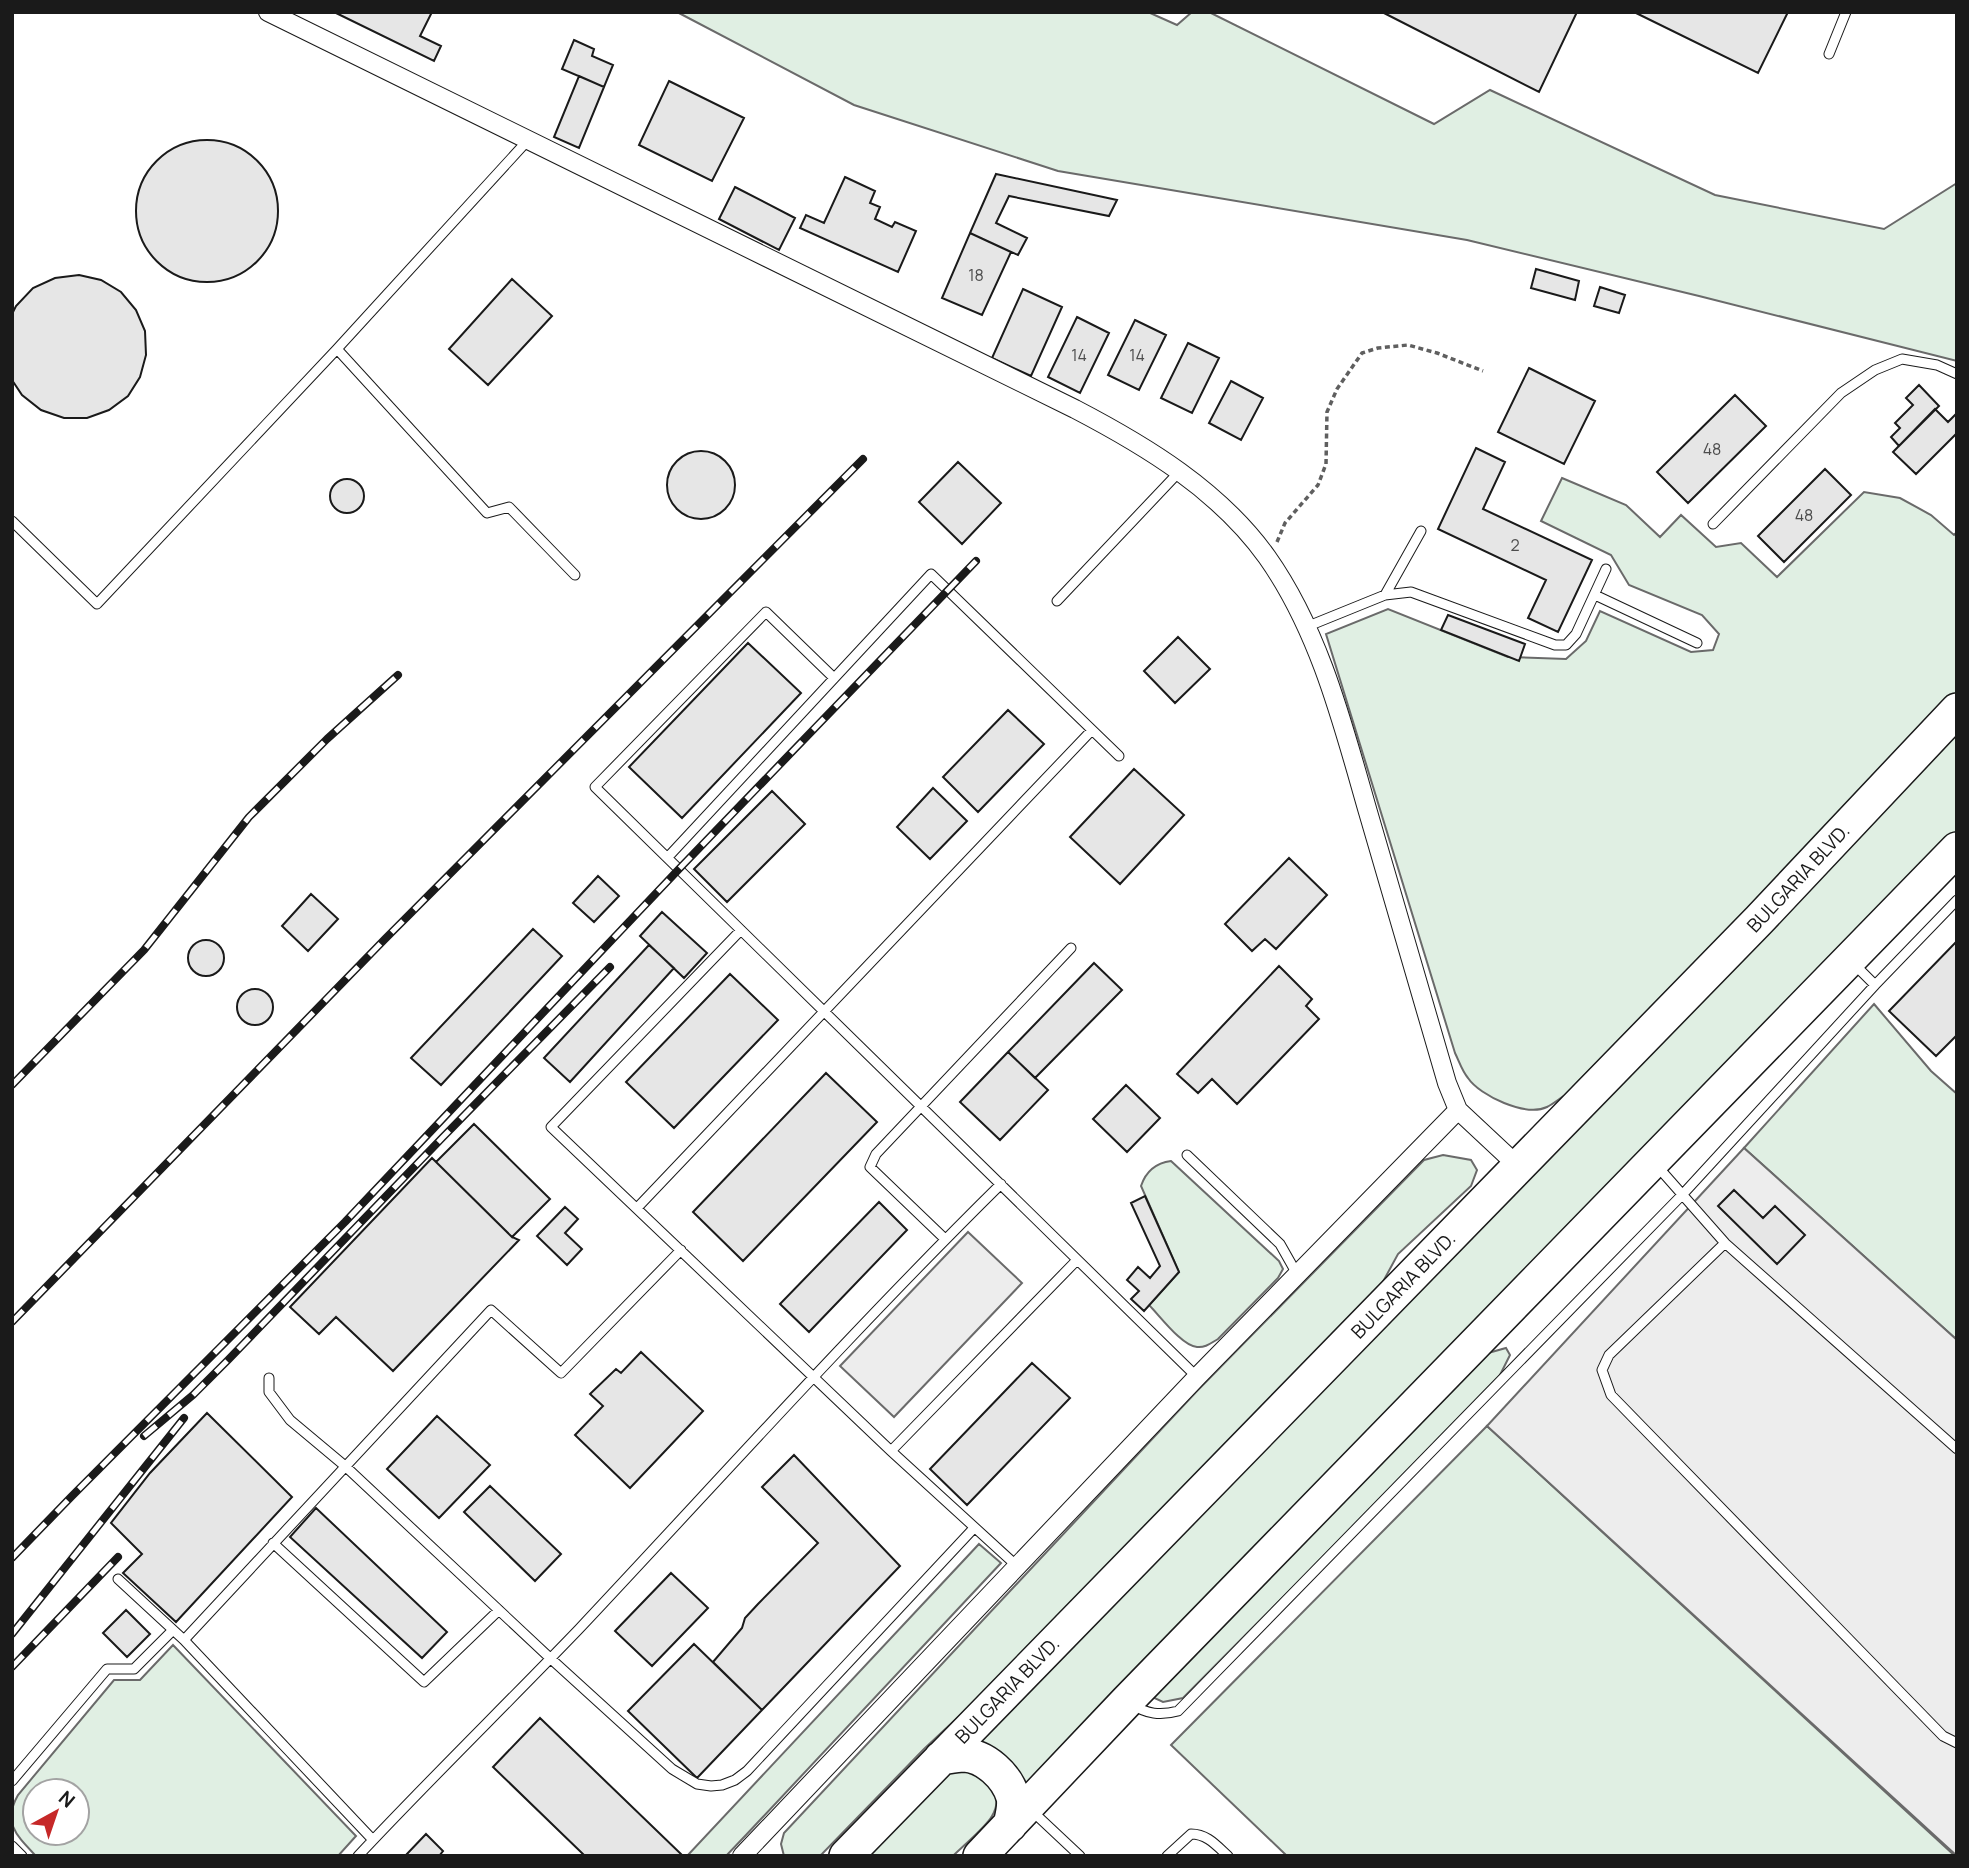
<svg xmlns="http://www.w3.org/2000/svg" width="1969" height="1868" font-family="Manrope,sans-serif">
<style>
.green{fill:#e0efe3;stroke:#6a6a6a;stroke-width:2;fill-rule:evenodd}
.parking{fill:#ededed;stroke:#6a6a6a;stroke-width:2}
.building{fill:#e6e6e6;stroke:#1a1a1a;stroke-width:2}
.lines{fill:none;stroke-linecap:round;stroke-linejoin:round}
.lane-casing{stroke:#1a1a1a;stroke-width:11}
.street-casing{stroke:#1a1a1a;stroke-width:20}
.highway-casing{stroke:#1a1a1a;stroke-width:36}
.path{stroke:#5f5f5f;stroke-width:3.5;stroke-dasharray:5 3.5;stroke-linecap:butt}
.lane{stroke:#fff;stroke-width:9}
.street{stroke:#fff;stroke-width:18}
.highway{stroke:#fff;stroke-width:33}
.rail-casing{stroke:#1a1a1a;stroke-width:8}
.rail{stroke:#fff;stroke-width:5;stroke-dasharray:16;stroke-linecap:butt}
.labels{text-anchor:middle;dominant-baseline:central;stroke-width:5;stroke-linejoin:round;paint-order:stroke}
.number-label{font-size:16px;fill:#4d4d4d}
.street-label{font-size:19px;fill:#1a1a1a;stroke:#fff}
</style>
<rect width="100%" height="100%" fill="#fff"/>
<path class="green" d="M677,12H1148L1177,25L1192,12H1209L1434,124L1490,90L1715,195L1884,229L1957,183V361L1699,296L1467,240L1058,171L854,105Z
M1562,478L1626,505L1660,537L1681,515L1716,547L1741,543L1777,577L1864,492L1900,498L1931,515L1954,535L1957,532V695L1565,1095C1559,1099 1553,1104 1547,1107C1526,1117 1480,1096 1468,1078C1462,1071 1459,1061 1455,1053L1326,634L1388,609L1508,657L1566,659L1586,641L1600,611L1691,652L1713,650L1719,634L1702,615L1629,585L1611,555L1541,521Z
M1957,732V831L1034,1785L1026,1786L976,1742Z
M1874,1004L1931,1071L1957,1094V1340L1744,1148Z
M1443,1155L1471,1160L1477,1170L1471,1186L1398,1254L1372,1302L1046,1635L924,1749L822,1854L819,1856H784L781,1844L784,1833L1197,1391L1424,1160Z
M1171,1161L1279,1261L1283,1269L1278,1278L1218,1339C1211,1343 1205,1348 1197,1347C1182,1346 1160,1316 1149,1305L1179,1272L1141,1186C1146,1171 1156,1163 1171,1161Z
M1506,1348L1510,1355L1497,1381L1183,1698L1163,1702L1150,1696L1481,1355Z
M1487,1426L1955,1856H1287L1171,1745Z
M979,1544L1001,1563L746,1835L726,1856H687Z
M173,1645L356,1836L338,1856H36C17,1836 2,1823 18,1795L114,1680H140ZM35,1791H77V1833H35Z
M963,1768C984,1774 1006,1793 992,1816C987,1826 962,1847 953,1856H867L950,1772Z"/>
<path class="parking" d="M1744,1148L1957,1340V1856L1487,1426Z
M968,1232L1022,1283L894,1417L840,1366Z"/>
<path class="building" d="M334,12H432L420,36L441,46L434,61Z
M1382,12H1577L1539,92Z
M1634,12H1788L1758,73Z
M574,40L594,49L592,56L613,65L604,87L562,69Z
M579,76L604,87L579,148L554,137Z
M669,81L744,118L712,181L639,145Z
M136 211a71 71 0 1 1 142 0a71 71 0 1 1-142 0Z
M996,174L1117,200L1109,216L1009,196L996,223L1027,238L1018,255L970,233Z
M845,177L875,191L870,203L880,207L875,219L892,227L895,222L916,231L898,272L800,228L806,215L824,223Z
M735,187L795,218L779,250L719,219Z
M970,233L1011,252L982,315L942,298Z
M1536,269L1579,281L1575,300L1531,288Z
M79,275L101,280L121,292L136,310L145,331L146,355L140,377L128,396L109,410L87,418H64L41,410L22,395L12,380V314L16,306L33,288L55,278Z
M512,279L552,316L488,385L449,349Z
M1600,287L1625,295L1619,313L1594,306Z
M1023,289L1062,307L1031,376L992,358Z
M1077,317L1109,333L1080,393L1048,377Z
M1135,320L1166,335L1139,390L1108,375Z
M1188,343L1219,358L1192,413L1161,398Z
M1529,368L1595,401L1564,464L1498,432Z
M1231,381L1263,398L1241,440L1209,423Z
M1919,385L1939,406L1899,446L1891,437L1900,428L1895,423L1913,405L1906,398Z
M1735,395L1766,426L1688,503L1657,472Z
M1935,409L1948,422L1957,413V433L1916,474L1893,452Z
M1476,448L1505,462L1483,509L1592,560L1558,632L1528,618L1546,580L1438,529Z
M667 485a34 34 0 1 1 68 0a34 34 0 1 1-68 0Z
M958,462L1001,503L962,544L919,502Z
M1825,469L1851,495L1784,562L1758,536Z
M330 496a17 17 0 1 1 34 0a17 17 0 1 1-34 0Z
M1448,615L1525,644L1519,661L1441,630Z
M1178,637L1210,669L1175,703L1144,671Z
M748,643L801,693L682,818L629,767Z
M1008,710L1044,744L978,812L943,777Z
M1134,769L1184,815L1120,884L1070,837Z
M933,788L967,821L930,859L897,827Z
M772,791L805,824L727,902L694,869Z
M1289,858L1327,895L1276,949L1265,939L1252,951L1225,924Z
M598,876L619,896L594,922L573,903Z
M311,894L338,919L308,951L282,926Z
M662,912L707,953L684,978L640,936Z
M533,929L562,956L441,1085L411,1058Z
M188 958a18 18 0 1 1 36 0a18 18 0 1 1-36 0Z
M1957,941V1035L1936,1056L1889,1011Z
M649,945L674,968L570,1082L544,1058Z
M1094,963L1122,990L1035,1078L1008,1052Z
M1279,966L1312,999L1306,1006L1319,1019L1237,1104L1212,1079L1198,1093L1177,1074Z
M730,974L778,1020L674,1128L626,1082Z
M237 1007a18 18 0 1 1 36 0a18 18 0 1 1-36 0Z
M1008,1052L1048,1090L1000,1140L960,1102Z
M826,1073L877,1122L743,1261L693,1212Z
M1126,1085L1160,1118L1127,1152L1093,1119Z
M474,1124L550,1199L512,1237L436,1162Z
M432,1158L512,1237L519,1240L393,1371L336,1317L319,1334L290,1307Z
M1734,1190L1763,1218L1775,1206L1805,1235L1777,1264L1718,1206Z
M1145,1196L1179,1272L1144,1311L1131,1299L1139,1291L1127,1280L1138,1267L1150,1278L1160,1266L1131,1203Z
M879,1202L907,1230L809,1332L780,1304Z
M565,1207L578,1219L565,1233L582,1249L567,1265L537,1236Z
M641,1352L703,1411L630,1488L575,1435L603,1406L590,1394L616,1369L621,1373Z
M1032,1363L1070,1398L967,1505L930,1469Z
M207,1413L292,1497L176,1622L123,1573L142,1554L111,1523L150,1473Z
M437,1416L490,1465L439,1518L387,1469Z
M794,1455L900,1566L762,1710L713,1662L742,1628L745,1618L758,1604L818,1543L762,1487Z
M490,1486L561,1554L535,1581L464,1512Z
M316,1508L447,1632L422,1658L290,1537Z
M671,1573L708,1608L652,1666L615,1631Z
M126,1610L150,1634L127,1657L103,1633Z
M694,1644L762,1710L697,1778L628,1711Z
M540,1718L682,1855L681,1856H585L493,1767Z
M426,1834L443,1851L439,1856H405Z"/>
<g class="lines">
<defs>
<path id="lane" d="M1829,54L1846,12
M337,349L487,513L509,507L575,575
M12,521L97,604L337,349L529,139
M1713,524L1841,393L1875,370L1902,359L1937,365L1957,374
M1385,595L1421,531
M1595,595L1697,643
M1057,601L1180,471
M1306,627L1385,595L1411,592L1555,645H1566L1576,634L1606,569
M834,678L766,612L595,787L1197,1377
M668,857L931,574L1119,756
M741,930L551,1127L891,1451L1018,1567
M1854,964L1875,985
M1187,1155L1280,1244L1297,1274
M1658,1167L1725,1243L1957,1449
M637,1208L1092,730
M945,1239L870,1167L876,1154L1071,948
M1725,1243L1609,1355L1602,1370L1611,1395L1943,1736L1957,1743
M269,1378V1392L290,1420L345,1466L550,1658L672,1769L697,1784L711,1786L722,1785L735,1780L747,1771L974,1528
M891,1451L1077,1260
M273,1543L424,1682L499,1610
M118,1579L184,1640L373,1840
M184,1640L491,1310L561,1373L681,1250
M1131,1704C1147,1714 1160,1716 1178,1711L1683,1194L1875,985L1957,900
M12,1781L107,1669H134L173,1630
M1031,1810L1080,1856
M12,1846L22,1856
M358,1856C430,1779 506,1705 579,1629C719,1480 855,1328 1001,1184
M1167,1856L1191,1834C1207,1834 1216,1845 1228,1856"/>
<path id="street" d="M268,12L1075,409C1146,446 1219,490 1267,557C1320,632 1343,725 1368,812C1394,902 1421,992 1447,1083L1458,1110L1519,1167
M742,1856L1197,1377L1458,1110"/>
<path id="highway" d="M941,1758C948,1757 957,1755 964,1755C985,1756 1007,1776 1013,1797C1015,1806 1012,1816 1010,1825
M846,1856L1759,920L1957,710
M980,1856L1127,1701L1957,849"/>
</defs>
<use href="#lane" class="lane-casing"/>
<use href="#street" class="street-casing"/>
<use href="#highway" class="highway-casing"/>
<path class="path" d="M1277,542L1285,523L1318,485L1326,464L1327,412L1337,389L1362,353L1378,348L1408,345L1437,353L1483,371"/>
<use href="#lane" class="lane"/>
<use href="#street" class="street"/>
<use href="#highway" class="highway"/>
<defs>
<path id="rail" d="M12,1085L144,950L249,817L327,739L398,675
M12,1322L385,939L863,459
M144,1436L193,1395L228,1360L443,1137L610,967
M12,1558L71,1497L345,1222L679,869L976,561
M12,1634L184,1418
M12,1667L118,1557"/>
</defs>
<use href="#rail" class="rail-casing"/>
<use href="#rail" class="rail"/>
</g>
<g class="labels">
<g class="number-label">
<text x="976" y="275">18</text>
<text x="1079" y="355">14</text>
<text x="1137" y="355">14</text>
<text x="1712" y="449">48</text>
<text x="1804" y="515">48</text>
<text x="1515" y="545">2</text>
</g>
<g class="street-label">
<text transform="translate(1798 878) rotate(-47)">BULGARIA BLVD.</text>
<text transform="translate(1403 1285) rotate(-46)">BULGARIA BLVD.</text>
<text transform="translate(1007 1690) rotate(-46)">BULGARIA BLVD.</text>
</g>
</g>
<rect width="1969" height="1868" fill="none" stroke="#1a1a1a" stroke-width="28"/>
<g transform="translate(56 1812) rotate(40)"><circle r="33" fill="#ffffff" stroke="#a3a3a3" stroke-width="2"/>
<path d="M0-5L12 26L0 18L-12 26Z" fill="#c62828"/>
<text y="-10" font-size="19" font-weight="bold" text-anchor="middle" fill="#1a1a1a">N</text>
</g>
</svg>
